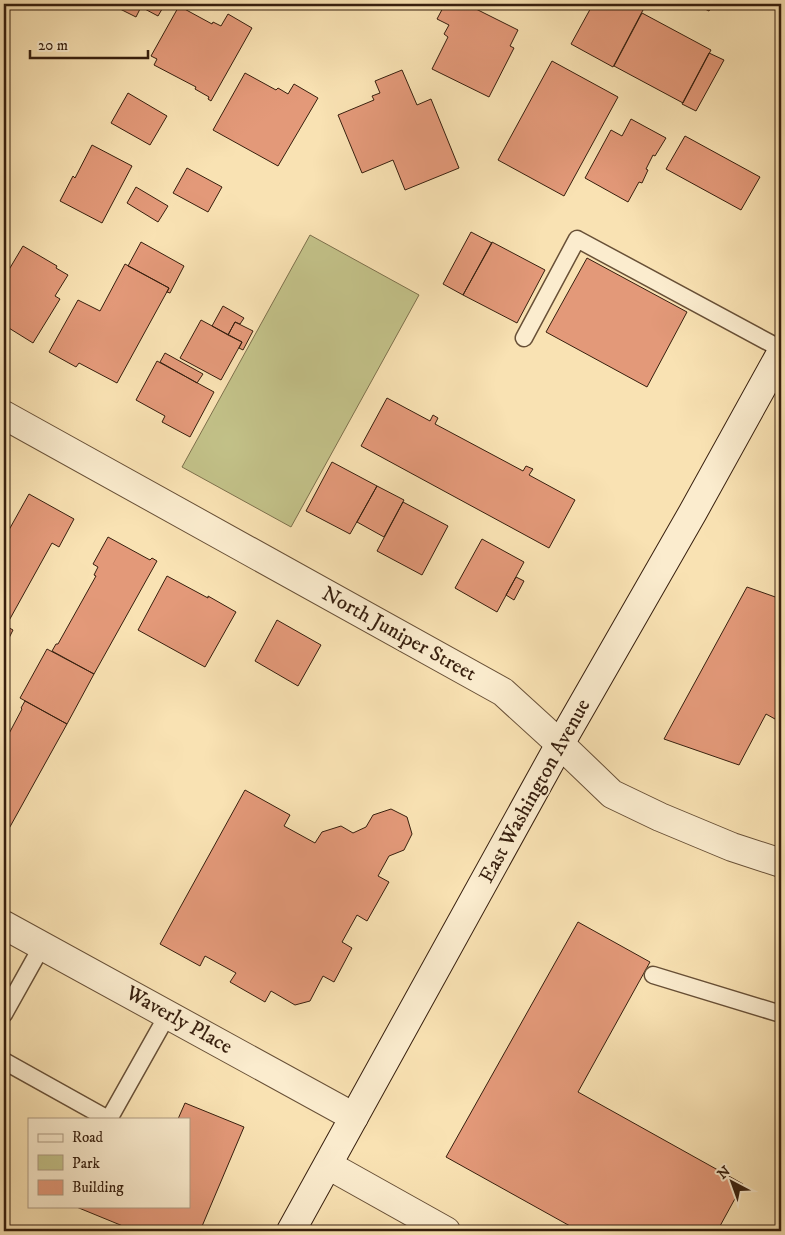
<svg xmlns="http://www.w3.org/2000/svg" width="785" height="1235" font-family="'IM FELL DW Pica',serif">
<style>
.green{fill:#c3c289;stroke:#7d704c}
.building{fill:#e39979;stroke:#371f0e}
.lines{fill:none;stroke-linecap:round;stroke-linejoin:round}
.service-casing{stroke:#685037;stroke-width:19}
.minor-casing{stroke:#685037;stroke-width:30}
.tertiary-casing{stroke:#685037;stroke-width:30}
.secondary-casing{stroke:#371f0e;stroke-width:30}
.service{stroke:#fbecce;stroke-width:16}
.minor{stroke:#fbecce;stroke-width:28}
.tertiary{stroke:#fbecce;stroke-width:28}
.secondary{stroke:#fbecce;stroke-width:28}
.labels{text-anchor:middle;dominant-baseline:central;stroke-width:4;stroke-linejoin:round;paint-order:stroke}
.street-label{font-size:21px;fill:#371f0e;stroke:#fbecce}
</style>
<rect width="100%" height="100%" fill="#f9e2b3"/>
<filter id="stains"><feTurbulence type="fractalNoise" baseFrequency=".004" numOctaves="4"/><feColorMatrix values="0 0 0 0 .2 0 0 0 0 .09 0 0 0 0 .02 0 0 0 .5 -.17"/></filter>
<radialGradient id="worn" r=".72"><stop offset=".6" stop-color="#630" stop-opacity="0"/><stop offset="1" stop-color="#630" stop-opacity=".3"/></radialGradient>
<path class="green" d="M310,235L419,295L291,527L182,467Z"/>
<path class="building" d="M110,4H165L158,16L141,7L136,17Z
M445,4H466L518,30L510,46L514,48L489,97L432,69L448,37L444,34L449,25L437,19Z
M593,4H631L643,10L613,67L571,44Z
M695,4H713L709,11Z
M179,6L212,24L213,22L221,26L228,14L252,28L211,101L208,99L209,97L195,89L196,87L154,65L157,59L151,56Z
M642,13L711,50L683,103L614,66Z
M709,53L724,60L696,111L682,104Z
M552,61L618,97L564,196L498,160Z
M402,70L417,105L431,99L459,168L405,190L393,160L362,173L338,115L374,100L372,96L380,93L375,81Z
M245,73L276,90L278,88L288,94L294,84L318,98L278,166L213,130Z
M128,93L167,116L150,145L111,123Z
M631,119L666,138L655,156L653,155L646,169L648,170L642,183L639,182L628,202L585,178L611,130L622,136Z
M685,136L760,177L741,210L666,169Z
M92,145L132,166L102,223L60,201L73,176L75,178Z
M187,168L222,187L208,212L173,193Z
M136,187L168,206L158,222L127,203Z
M471,232L492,243L463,295L443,284Z
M141,242L184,266L170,293L167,292L169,288L128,266Z
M492,242L545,270L517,323L463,295Z
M23,246L57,266L56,268L68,275L55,296L60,299L33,343L4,325V278Z
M587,258L687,312L647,387L546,332Z
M125,264L169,288L117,383L79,363L76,367L49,352L78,300L100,311Z
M223,306L244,318L240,324L235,322L228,335L212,326Z
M201,320L242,342L221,380L180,358Z
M235,322L253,331L243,350L239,348L242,342L228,335Z
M165,353L203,374L197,383L160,362Z
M157,361L214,392L190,437L162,422L165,416L136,400Z
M387,398L430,421L433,415L438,418L435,424L523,471L526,466L533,469L529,475L575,500L549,548L361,446Z
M332,462L377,486L350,534L306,511Z
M377,486L404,500L384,537L357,522Z
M29,494L74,519L59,547L52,543L6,626L4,625V536L5,537Z
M403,502L448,526L422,575L377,551Z
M108,537L150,560L152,558L157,561L94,674L52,651L56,644H58L96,576L94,575L98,567L93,564Z
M482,539L524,562L497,612L455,588Z
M167,576L208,598V596L236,612L205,667L138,630Z
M516,577L524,581L514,600L506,595Z
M747,587L781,599V708L775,719L766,714L739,765L664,739Z
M277,620L321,645L298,686L255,661Z
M4,625L13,630L4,648Z
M47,649L94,674L67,724L20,698Z
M25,701L67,724L6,834L4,833V743L22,709L21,708Z
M245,790L290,815L284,826L315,843L322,832L341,826L353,833L366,827L373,815L391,809L407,817L412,834L404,850L389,856L378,876L389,882L367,921L357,915L342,942L352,948L334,982L323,976L310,1001L295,1005L271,991L265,1002L230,982L236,973L205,956L200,966L160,944Z
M578,922L650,962L578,1092L743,1184L720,1226L730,1231H579L446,1157Z
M185,1103L244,1127L200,1231H135L74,1206H189V1119H178Z"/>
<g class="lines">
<defs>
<path id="service" d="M524,338L577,239L781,349
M653,975L781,1014
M4,1014L42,946
M4,1061L108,1119
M109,1119L168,1014"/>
<path id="minor" d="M4,415L503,692L560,744
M4,925L354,1117
M328,1165L446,1231"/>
<path id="tertiary" d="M560,744L612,794L660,817L732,847L781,863"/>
<path id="secondary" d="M291,1231L560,744L693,512L781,353"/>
</defs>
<use href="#service" class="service-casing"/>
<use href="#minor" class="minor-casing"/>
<use href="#tertiary" class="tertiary-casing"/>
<use href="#secondary" class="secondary-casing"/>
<use href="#service" class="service"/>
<use href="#minor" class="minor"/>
<use href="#tertiary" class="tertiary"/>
<use href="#secondary" class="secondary"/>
</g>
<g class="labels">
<g class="street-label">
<text transform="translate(399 634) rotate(29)">North Juniper Street</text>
<text transform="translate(535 791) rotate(-61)">East Washington Avenue</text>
<text transform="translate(179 1020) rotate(29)">Waverly Place</text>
</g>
</g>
<rect width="785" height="1235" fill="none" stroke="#f9e2b3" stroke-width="20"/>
<rect x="5" y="5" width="775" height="1225" fill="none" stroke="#371f0e" stroke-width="2.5"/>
<rect x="10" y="10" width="765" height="1215" fill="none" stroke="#371f0e"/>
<rect x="28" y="1118" width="162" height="90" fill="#fbecce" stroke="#ad9a81"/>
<rect x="38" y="1134" width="25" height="8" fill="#fbecce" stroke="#ad9a81"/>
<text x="72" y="1142" font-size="15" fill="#371f0e">Road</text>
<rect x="38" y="1155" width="25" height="15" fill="#c3c289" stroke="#ad9a81"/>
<text x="72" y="1168" font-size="15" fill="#371f0e">Park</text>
<rect x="38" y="1180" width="25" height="15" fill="#e39979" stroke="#ad9a81"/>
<text x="72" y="1192" font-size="15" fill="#371f0e">Building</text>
<g transform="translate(732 1182) rotate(319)" stroke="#fbecce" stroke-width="4" paint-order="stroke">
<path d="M0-4L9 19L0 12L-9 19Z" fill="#371f0e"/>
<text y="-8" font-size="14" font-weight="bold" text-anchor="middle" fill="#371f0e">N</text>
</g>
<path d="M30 50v8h118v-8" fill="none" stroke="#371f0e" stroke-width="2.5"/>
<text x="38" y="50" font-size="15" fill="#371f0e" stroke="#fbecce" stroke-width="4" paint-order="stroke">20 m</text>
<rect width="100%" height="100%" filter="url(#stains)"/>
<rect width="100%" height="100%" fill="url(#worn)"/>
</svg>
